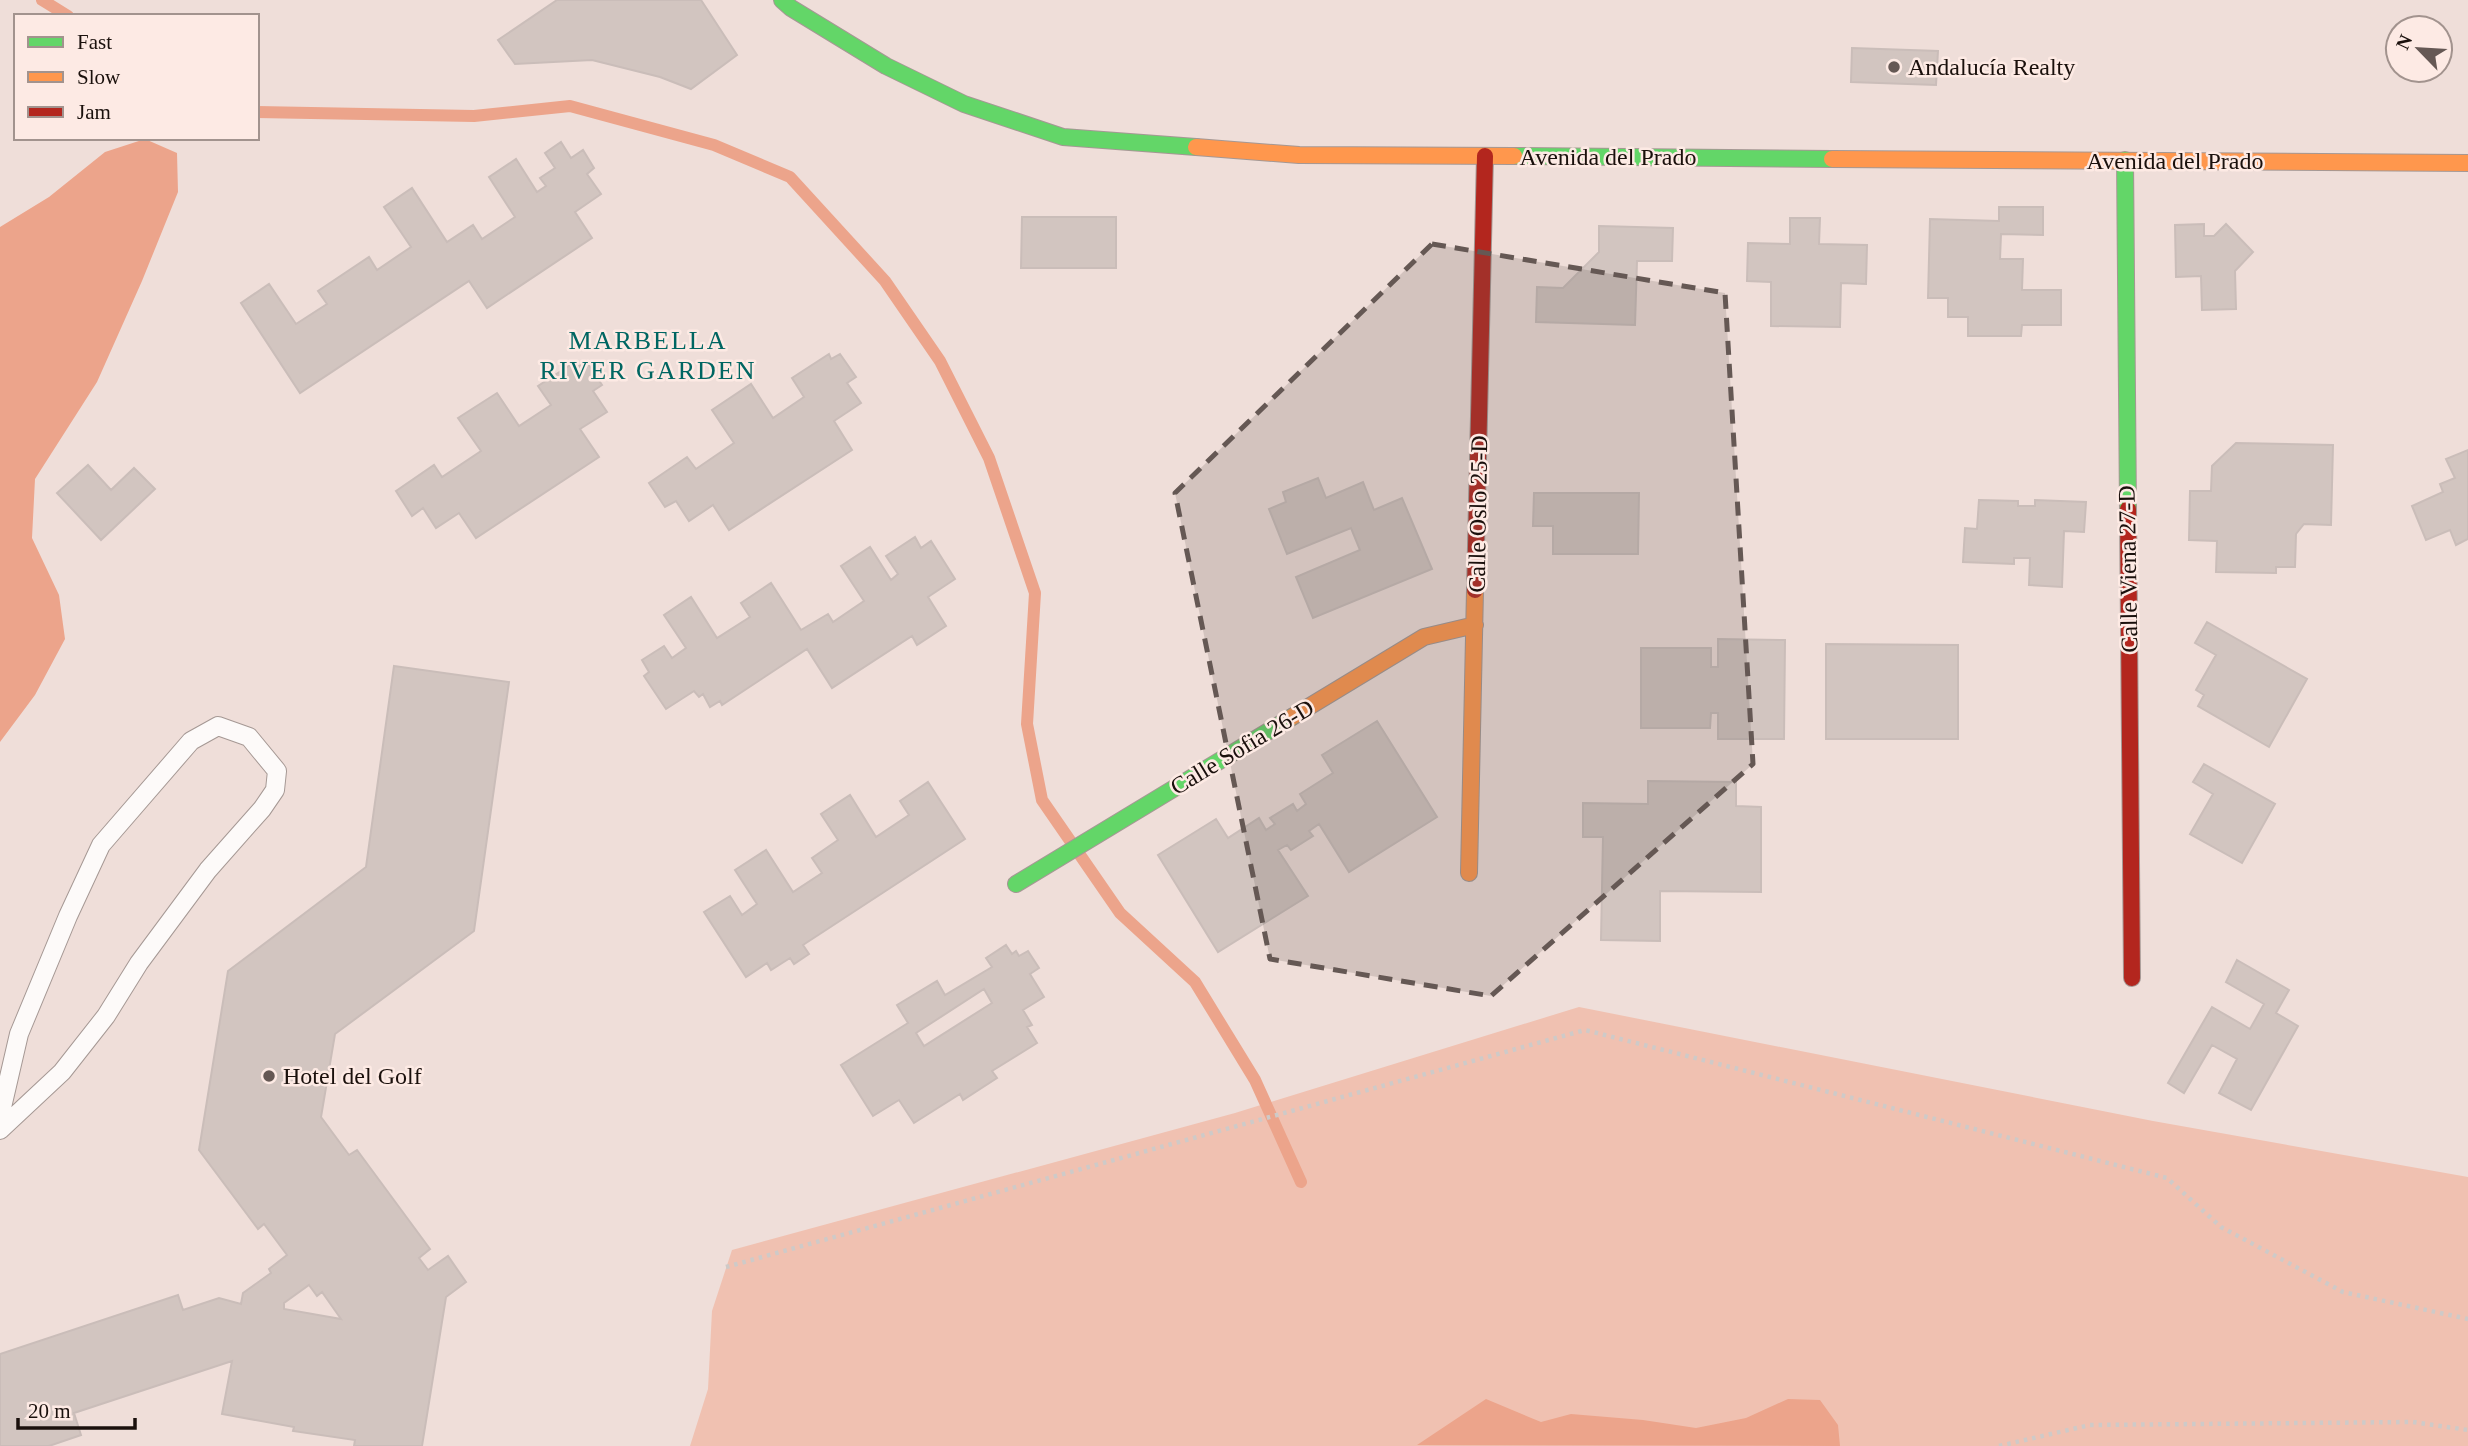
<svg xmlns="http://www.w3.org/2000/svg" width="2468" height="1446" font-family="Georgia,serif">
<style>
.green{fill:#f0c1b1}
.water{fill:#eca48b}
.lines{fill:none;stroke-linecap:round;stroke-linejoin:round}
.stream{stroke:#eca48b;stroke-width:12}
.building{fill:#d2c5c0;stroke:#cabdb9;stroke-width:2;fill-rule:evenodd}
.lane-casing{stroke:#a59894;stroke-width:20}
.fast-casing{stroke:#a59894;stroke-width:18}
.slow-casing{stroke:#a59894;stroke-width:18}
.jam-casing{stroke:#a59894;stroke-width:18}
.path{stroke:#cecac8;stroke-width:4.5;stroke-dasharray:3.5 5;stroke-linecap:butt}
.lane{stroke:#fdfaf9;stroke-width:18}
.fast{stroke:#63d668;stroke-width:16}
.slow{stroke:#ff974d;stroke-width:16}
.jam{stroke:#b3261e;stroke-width:16}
.marked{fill:#655854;fill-opacity:0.2;stroke:#655854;stroke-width:5;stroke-dasharray:14 9;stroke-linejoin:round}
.poi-dot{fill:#655854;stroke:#fdeae4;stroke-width:2.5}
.labels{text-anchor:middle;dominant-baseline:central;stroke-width:5;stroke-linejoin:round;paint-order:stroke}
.poi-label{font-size:24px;fill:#1a100c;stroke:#fdeae4;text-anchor:start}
.street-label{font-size:24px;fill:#1a100c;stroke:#fdeae4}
.neighbourhood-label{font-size:26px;letter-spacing:2px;fill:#006662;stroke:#fdeae4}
</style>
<rect width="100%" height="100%" fill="#efded9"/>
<path class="green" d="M1579,1007L2153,1121L2468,1177V1446H690L708,1389L712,1311L732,1250L1235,1113Z"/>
<path class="water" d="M145,139L177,153L178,192L142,281L97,382L35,479L32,538L59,595L65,639L35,695L0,742V227L49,197L105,152Z
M1486,1399L1541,1422L1571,1414L1643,1420L1696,1428L1746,1418L1788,1399L1820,1400L1838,1425L1840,1446L1417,1445Z"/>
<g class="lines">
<path class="stream" d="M42,0L68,16
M257,112L474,116L570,106L714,145L790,177L885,281L940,361L989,458L1035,593L1027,724L1042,800L1120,913L1195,982L1255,1080L1301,1182"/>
</g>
<path class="building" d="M557,0H701L737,55L691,89L660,77L592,60L515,64L498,40Z
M1852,48L1938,51L1936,85L1851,82Z
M561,142L571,158L583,150L594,168L587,174L601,194L575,212L592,238L487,308L469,281L300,393L241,303L269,284L296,324L327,304L318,291L369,257L377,270L411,247L384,207L412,188L447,242L473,225L482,239L515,217L489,177L516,159L537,192L546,186L540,178L555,168L545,153Z
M1999,207H2043V235L2001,234L2000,259H2023L2022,290H2061V325H2022L2021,336H1968V317H1948V298H1928L1930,219L1999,221Z
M1022,217H1116V268H1021Z
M1790,218H1820L1819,244L1867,245L1866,284L1841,283L1840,327L1771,326V282L1747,281L1748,243L1790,244Z
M2204,224V236H2214L2226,224L2253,252L2235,271L2236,309L2202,310L2201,276L2176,277L2175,225Z
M1599,226L1673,228L1672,261H1637L1635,325L1536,322L1537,287L1563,288L1599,252Z
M829,354L831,359L840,354L856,377L847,383L861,403L834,421L852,450L729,530L713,505L689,521L676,501L665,507L649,483L687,457L696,469L734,443L712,410L751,384L773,418L804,397L792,378Z
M586,361L602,385L593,391L607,412L580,429L599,457L476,538L459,513L436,528L423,508L412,516L396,491L434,465L442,477L481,451L458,418L497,393L519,426L551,405L538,386L575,362L578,367Z
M2236,443L2333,445L2331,525L2304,524L2296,534L2295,567H2276V573L2216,572L2217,541L2189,540L2190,491H2211L2212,466Z
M2468,450V539L2456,545L2450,530L2426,540L2412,506L2443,492L2440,484L2455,478L2446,459Z
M88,465L111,490L134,468L155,489L101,540L57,493Z
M1318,478L1326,498L1363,482L1374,510L1402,498L1432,569L1313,618L1296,577L1360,550L1351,528L1287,554L1269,509L1286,502L1283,492Z
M1534,493H1639L1638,554H1553V526H1533Z
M1979,500L2018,501V506H2035V500L2086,502L2084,532L2064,531L2062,587L2029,585L2030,558H2014V564L1963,562L1965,528L1977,529Z
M915,537L921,548L931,541L955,579L928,597L946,626L917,645L912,636L832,688L807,649L722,705L720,701L710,707L703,694L699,697L694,691L666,709L644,676L649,672L642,660L664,646L672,658L686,648L664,615L691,597L717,638L750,617L741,603L771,583L801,630L828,614L833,622L864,601L841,566L870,547L891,580L898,574L886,556Z
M2207,622L2307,679L2269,747L2198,706L2204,695L2196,690L2216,655L2195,643Z
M1718,639L1785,640L1784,739H1718V713H1711L1710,728H1641V648H1711V667H1718Z
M1826,644L1958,645V739H1826Z
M394,666L509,682L474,931L335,1034L321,1117L349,1155L357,1150L430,1249L419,1258L428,1270L448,1256L466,1282L446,1297L422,1446H354L355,1440L293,1431L294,1427L222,1414L232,1361L74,1413L81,1435L49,1446H0V1354L178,1295L183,1310L219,1298L241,1304L243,1293L271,1273L269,1269L287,1255L264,1224L258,1229L199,1150L228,971L366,867ZM309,1285L317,1296L322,1292L341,1319L284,1309V1303Z
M1377,721L1437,817L1349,872L1319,824L1309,831L1313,836L1291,850L1287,845L1278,850L1308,896L1218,952L1158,855L1216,819L1228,838L1259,818L1266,830L1275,824L1270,818L1293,804L1297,811L1306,804L1300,794L1333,773L1322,755Z
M2204,764L2275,804L2242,863L2190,834L2213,794L2193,782Z
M1648,781L1736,782V806L1761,807V892L1660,891V941L1601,940L1603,837H1583V803L1648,804Z
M928,782L965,839L803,945L809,954L794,964L790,958L771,970L767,963L746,977L704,912L730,896L742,915L757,904L735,870L766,850L793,892L822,873L812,858L838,840L821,814L850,795L876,837L909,815L900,801Z
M1006,945L1012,954L1016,951L1019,956L1028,951L1039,968L1030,974L1044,997L1023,1010L1032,1025L1027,1027L1037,1043L992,1071L997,1078L963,1100L960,1094L914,1123L899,1100L873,1116L841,1065L908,1023L897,1005L937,981L945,995L992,967L986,958ZM984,989L992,1003L924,1046L916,1033Z
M2237,960L2289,990L2276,1013L2298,1026L2251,1110L2219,1093L2237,1059L2212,1045L2184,1093L2168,1083L2212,1007L2250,1029L2264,1004L2226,982Z"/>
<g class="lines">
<defs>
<path id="lane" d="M0,1116L19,1034L68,916L101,845L191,741L218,726L249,737L277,771L275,790L262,809L208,870L139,963L106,1016L62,1072L0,1130"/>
<path id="fast" d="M782,0L791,8L886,66L964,104L1063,137L1196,147
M1514,156L1832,159
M2125,160L2128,509
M1016,884L1292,717"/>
<path id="slow" d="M1196,147L1299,155L1514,156
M1832,159L2468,163
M1292,717L1424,637L1475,625
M1469,873L1475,590"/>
<path id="jam" d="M2128,509L2132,978
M1475,590L1485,156"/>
</defs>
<use href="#lane" class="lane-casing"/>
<use href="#fast" class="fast-casing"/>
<use href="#slow" class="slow-casing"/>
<use href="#jam" class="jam-casing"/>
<path class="path" d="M726,1267L1585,1030L2167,1178L2221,1227L2343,1292L2468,1319
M1999,1446L2090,1425L2413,1422L2468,1430"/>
<use href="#lane" class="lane"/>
<use href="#fast" class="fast"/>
<use href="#slow" class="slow"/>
<use href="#jam" class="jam"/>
</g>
<path class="marked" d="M1432,244L1725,293L1753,764L1491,996L1270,959L1175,493Z"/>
<g class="poi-dot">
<circle cx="1894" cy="67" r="7"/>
<circle cx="269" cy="1076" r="7"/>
</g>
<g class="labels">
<g class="poi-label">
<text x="1908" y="67">Andalucía Realty</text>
<text x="283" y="1076">Hotel del Golf</text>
</g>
<g class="street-label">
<text x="1608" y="157">Avenida del Prado</text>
<text x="2175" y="161">Avenida del Prado</text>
<text transform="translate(1478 514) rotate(-89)">Calle Oslo 25-D</text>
<text transform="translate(2128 569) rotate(-91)">Calle Viena 27-D</text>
<text transform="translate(1242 747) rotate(-31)">Calle Sofia 26-D</text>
</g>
<g class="neighbourhood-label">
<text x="648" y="340">MARBELLA<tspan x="648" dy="30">RIVER GARDEN</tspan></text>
</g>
</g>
<rect x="14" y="14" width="245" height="126" fill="#fdeae4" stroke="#a2938e" stroke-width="2"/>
<rect x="28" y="37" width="35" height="10" fill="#63d668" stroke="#a2938e" stroke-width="2"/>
<text x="77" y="49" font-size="21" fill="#1a100c">Fast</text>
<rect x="28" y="72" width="35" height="10" fill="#ff974d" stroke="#a2938e" stroke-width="2"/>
<text x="77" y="84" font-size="21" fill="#1a100c">Slow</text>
<rect x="28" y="107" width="35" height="10" fill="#b3261e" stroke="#a2938e" stroke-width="2"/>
<text x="77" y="119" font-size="21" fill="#1a100c">Jam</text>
<g transform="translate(2419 49) rotate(295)"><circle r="33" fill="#fdeae4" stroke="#a2938e" stroke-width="2"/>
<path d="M0-5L12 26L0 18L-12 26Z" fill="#655854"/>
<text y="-10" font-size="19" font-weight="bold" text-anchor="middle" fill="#1a100c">N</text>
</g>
<path d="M18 1418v10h117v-10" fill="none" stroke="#1a100c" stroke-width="3.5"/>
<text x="28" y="1418" font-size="21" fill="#1a100c" stroke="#fdeae4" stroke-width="5" paint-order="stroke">20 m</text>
</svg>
